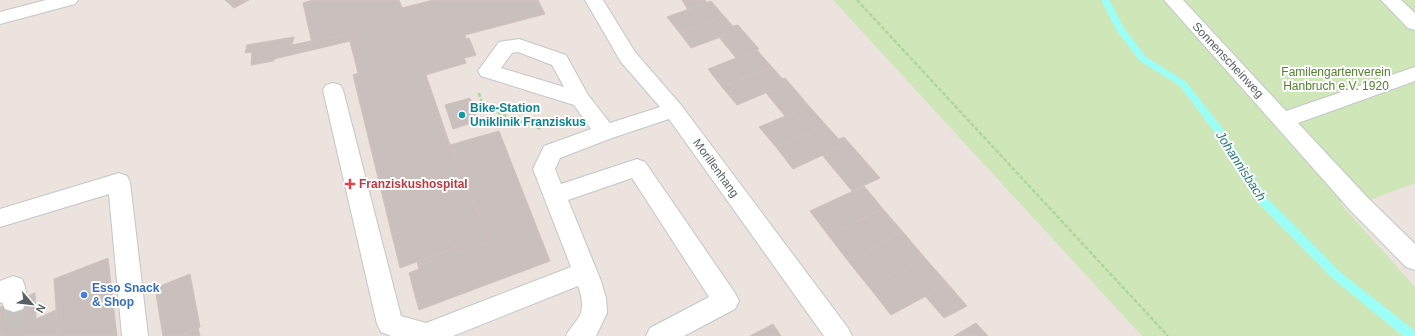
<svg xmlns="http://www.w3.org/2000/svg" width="1415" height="336" font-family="Helvetica,sans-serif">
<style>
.green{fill:#cfe6b9}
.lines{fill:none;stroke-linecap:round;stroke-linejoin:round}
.stream{fill:#9bfff8;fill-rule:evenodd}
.building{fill:#c9c0be;stroke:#d1c0bd}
.minor-tunnel{stroke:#c7c2bf;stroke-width:22;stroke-dasharray:22 11;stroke-linecap:butt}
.minor-casing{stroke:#c1c7c9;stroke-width:2}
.path{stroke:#aad89b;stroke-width:2.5;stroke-dasharray:4 2;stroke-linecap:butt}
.minor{fill:#fff;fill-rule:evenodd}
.culture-dot{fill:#0f9aa8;stroke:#fff;stroke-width:1.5}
.health-dot{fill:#e0444e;stroke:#fff;stroke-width:1.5}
.shop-dot{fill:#3f7fe0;stroke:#fff;stroke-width:1.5}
.labels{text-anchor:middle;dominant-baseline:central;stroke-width:4;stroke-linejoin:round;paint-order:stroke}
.street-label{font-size:12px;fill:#586061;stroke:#fff}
.park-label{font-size:12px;fill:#54812f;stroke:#fff}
.culture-label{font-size:12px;font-weight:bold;fill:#0d838f;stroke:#fff;text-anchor:start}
.health-label{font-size:12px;font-weight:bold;fill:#be3a42;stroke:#fff;text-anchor:start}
.shop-label{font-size:12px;font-weight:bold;fill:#366cbe;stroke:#fff;text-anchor:start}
.water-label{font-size:13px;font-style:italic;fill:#297e7e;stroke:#fff}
</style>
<rect width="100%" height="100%" fill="#ece2de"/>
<path class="green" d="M833,0H1415V183L1359,204L1340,203L1415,287V336H1142Z"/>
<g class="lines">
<path class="stream" d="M1101,0H1109L1124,28L1146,57L1186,82L1222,128L1268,199L1340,272L1415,331V336H1403L1332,278L1260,205L1216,134L1180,86L1140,61L1117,31Z"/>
</g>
<path class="building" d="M225,0H249L234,8Z
M313,0H399L402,8L433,0H538L545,14L465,35L466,39L469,38L476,55L464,58L466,63L426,75L450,145L490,242L458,254L456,247L400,268L353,75L358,73L349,38L353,37L352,32L312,43L303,3Z
M682,0H705L707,3L688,10Z
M711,1L724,16L679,32L667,17Z
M724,16L737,31L691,48L679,32Z
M738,25L759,49L736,58L719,37L737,31L733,26Z
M352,32L353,37L349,38L350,41L274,59V61L251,65L252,52L245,53L247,45L294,37L292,45L311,41L312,43Z
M757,50L772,67L722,87L708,69Z
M772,67L787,84L737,105L722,87Z
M785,78L809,106L785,116L766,93L787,84L782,79Z
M470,98L478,121L453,129L445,105Z
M809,106L826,125L776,147L759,127Z
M826,125L844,145L793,169L776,147Z
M499,131L550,261L419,310L409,273L419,269L417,262L456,247L458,254L490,242L450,145Z
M844,137L880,178L852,191L822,155L844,145L839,139Z
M864,186L883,209L828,235L810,211Z
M883,209L903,232L848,261L828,235Z
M903,232L925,258L869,287L848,261Z
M108,258L117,336H58L54,279Z
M925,258L948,284L891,315L869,287Z
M190,274L200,327L180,336H163L155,288Z
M948,284L967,306L944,318L925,296Z
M35,293L36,319L56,310L58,336H0V307Z
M976,323L988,336H954Z
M773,324L781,336H750Z
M198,328L200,336H180Z"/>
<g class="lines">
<path class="minor-tunnel" d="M14,301L15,336"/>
<defs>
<path id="minor" d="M46,0H78L75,4L0,24V12Z
M585,0H603L635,52L681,105L848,328L852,336H824L669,119L612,138L560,158L555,169L561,184L637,159L645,162L735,293L739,301L735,309L684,336H646L650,328L709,297L632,178L568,200L601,281L606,298L607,313L596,336H566C569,329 573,326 577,320C585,311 582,296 578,286L453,336H391L381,332L377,324L323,90L326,85L333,83L340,85L343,90L401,316L426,323L571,267L533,169L544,146L591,129L574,105L481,76L478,71L499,42L519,39L566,55L588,95L610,123L660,107L621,62ZM518,52L552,65L564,87L501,68L512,53Z
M1164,0H1183L1286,111L1415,67V81L1298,123L1367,197L1415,244V270L1406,267L1351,211Z
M1381,0H1401L1415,13V30L1408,28Z
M119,173L127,176L130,182L148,336H122L109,194L0,227V209Z
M13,276L22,279C27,290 28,299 23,309L14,312L5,309L2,302L0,303V281Z"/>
</defs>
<use href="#minor" class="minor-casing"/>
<path class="path" d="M857,0L1168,336
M479,93L483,107L541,129
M474,110L483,107"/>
<use href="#minor" class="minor"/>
</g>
<circle class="culture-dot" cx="462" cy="115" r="4"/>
<path class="health-dot" d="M348 178h4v4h4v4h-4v4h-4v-4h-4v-4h4z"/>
<circle class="shop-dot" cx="84" cy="295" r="4"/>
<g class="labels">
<g class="street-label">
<text transform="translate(1228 60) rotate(47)">Sonnenscheinweg</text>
<text transform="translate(716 168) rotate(54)">Morillenhang</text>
</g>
<g class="park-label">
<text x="1336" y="72">Familengartenverein<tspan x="1336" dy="14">Hanbruch e.V. 1920</tspan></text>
</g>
<g class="culture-label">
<text x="470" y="108">Bike-Station<tspan x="470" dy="14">Uniklinik Franziskus</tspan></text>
</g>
<g class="health-label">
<text x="359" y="184">Franziskushospital</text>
</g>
<g class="shop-label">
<text x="92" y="288">Esso Snack<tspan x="92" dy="14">&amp; Shop</tspan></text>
</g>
<g class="water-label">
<text transform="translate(1241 166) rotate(57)">Johannisbach</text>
</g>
</g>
<g transform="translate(32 304) rotate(118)" stroke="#ffffff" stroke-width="3" paint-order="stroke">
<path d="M0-3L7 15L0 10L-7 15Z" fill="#586061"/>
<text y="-6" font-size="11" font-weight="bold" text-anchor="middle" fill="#586061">N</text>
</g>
</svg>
